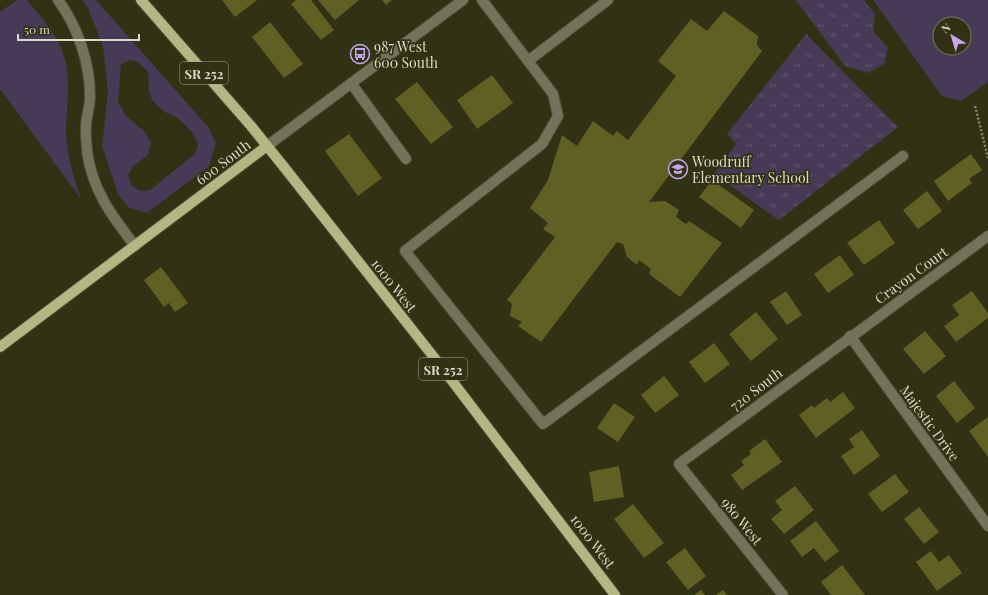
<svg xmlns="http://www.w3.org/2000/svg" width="988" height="595" font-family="'Playfair Display',serif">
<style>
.grass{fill:#473a56;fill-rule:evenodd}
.park{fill:url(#park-tufts)}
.building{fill:#606025}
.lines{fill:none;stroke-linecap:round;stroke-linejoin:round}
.minor-casing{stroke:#4c4c30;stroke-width:12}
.major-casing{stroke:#4c4c30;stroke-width:12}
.path{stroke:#87876f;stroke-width:2.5;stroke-dasharray:2 2;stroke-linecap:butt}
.minor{stroke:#72735a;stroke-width:10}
.major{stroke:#b4b683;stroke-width:10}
.labels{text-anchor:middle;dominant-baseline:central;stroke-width:3.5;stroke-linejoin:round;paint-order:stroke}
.shield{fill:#313113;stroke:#a7a892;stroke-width:1}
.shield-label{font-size:13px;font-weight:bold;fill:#dadbc9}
.poi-label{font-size:14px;fill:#dadbc9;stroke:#313113;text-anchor:start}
.street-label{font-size:14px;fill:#dadbc9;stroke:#313113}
</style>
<defs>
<pattern id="park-tufts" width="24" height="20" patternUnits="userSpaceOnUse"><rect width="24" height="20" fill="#473a56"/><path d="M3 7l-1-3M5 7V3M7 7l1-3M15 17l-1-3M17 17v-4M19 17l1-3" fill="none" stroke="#61566d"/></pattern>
</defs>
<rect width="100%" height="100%" fill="#313113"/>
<path class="grass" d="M17,0H27C41,17 58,35 64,56C72,82 66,107 66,133C67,156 74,177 81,199L0,89V12Z
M82,0H96L209,128L216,143L209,166L147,213L129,208L118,194L102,146L108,92L103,46L87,6ZM130,60L138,62L148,72L149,90L152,100L163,111L178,118L192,132L198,144L195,154L150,190L140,191L131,185L128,175L133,166L148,155L151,143L145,132L126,116L118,102L121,64Z
M873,0H988V82L961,101L942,96ZM940,24H964V48H940Z"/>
<path class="park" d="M796,0H864L875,14L873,31L888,48L884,64L868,73L845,66Z
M806,34L898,127L779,220L714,174L736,144L727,134Z"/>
<path class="building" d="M222,0H257L235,17Z
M296,0H311L334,30L321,40L291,4Z
M318,0H359L335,20Z
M382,0H392L386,5Z
M724,11L758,36L757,45L762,51L649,202L665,201L679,210L676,217L686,224L689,221L722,243L680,297L649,274L651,269L639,260L637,265L627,257L623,244L617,242L541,342L518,326L522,322L510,316L512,304L507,300L555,237L543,229L548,223L530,208L548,180L562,135L577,146L593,121L613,136L617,131L628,140L676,76L658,61L691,19L707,31Z
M270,22L303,64L284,78L252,37Z
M492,75L513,103L477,129L457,100Z
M417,82L453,127L431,144L395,99Z
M349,134L382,178L358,196L325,151Z
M971,154L982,170L969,179L972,183L948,201L934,181Z
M712,180L754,210L741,228L699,197Z
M927,191L942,211L918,229L903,210Z
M879,220L895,243L864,265L847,243Z
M840,255L854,275L828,293L814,274Z
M161,267L188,303L175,312L169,303L164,307L144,280Z
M786,291L802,315L787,325L770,302Z
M972,291L988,313V318L956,342L944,326L959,315L952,305Z
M756,312L778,339L751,361L729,334Z
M925,331L946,356L924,374L903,349Z
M714,343L730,364L705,383L689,362Z
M664,376L679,395L655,413L641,395Z
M954,381L975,408L957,423L936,396Z
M843,392L855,408L816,438L799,415L812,405L814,408L827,398L830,402Z
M614,403L635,417L618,442L597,428Z
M988,417V457L969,431Z
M862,430L880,456L854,475L841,456L854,447L849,439Z
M765,439L782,462L742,490L731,475L744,465L741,461L751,454L749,451Z
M619,466L624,497L594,502L589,472Z
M895,474L909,492L882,512L868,494Z
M795,486L814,510L784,534L771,519L782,510L775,501Z
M633,504L664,543L644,558L614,519Z
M919,507L939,532L924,544L904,519Z
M816,521L839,551L825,562L814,548L802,557L790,541Z
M685,548L706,576L688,590L666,562Z
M931,551L939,562L949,555L962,573L937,591L916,562Z
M842,565L865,595H831L821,582Z
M701,590L705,595H694Z
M723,590L727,595H716Z"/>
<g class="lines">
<defs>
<path id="minor" d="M58,0C78,27 90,63 90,97C90,107 86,117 86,127C85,135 87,144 87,151C92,190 112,216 135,246
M482,0L553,94L558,116L542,144L405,251L543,424L903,156
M528,61L608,0
M351,83L406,159
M267,146L463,0
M850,336L988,526
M783,595L679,464L988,236"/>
<path id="major" d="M141,0L251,126L284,167L440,365L615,595
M0,347L267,146"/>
</defs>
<use href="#minor" class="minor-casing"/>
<use href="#major" class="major-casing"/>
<path class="path" d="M975,106L988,158"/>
<use href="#minor" class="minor"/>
<use href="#major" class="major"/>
</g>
<defs>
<symbol id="bus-ring" viewBox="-11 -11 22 22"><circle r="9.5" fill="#313113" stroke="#c7a6ef" stroke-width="1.5"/><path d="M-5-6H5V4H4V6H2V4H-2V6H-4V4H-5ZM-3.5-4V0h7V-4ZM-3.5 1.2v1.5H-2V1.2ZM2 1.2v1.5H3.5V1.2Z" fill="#c7a6ef"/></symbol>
<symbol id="school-ring" viewBox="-11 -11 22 22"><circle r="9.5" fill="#313113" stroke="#c7a6ef" stroke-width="1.5"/><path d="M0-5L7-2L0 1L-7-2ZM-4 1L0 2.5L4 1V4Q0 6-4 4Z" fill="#c7a6ef"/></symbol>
</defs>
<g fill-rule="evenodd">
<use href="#bus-ring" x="349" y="43" width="22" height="22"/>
<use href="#school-ring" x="667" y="158" width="22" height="22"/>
</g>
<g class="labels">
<g class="shield">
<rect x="180" y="62" width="48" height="22" rx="3"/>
<rect x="419" y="358" width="48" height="22" rx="3"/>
</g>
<g class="shield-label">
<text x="204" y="73">SR 252</text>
<text x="443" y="369">SR 252</text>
</g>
<g class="poi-label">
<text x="374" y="46">987 West<tspan x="374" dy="16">600 South</tspan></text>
<text x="692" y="161">Woodruff<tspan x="692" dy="16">Elementary School</tspan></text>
</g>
<g class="street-label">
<text transform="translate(223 162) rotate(-37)">600 South</text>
<text transform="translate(911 275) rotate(-36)">Crayon Court</text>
<text transform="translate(394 285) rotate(52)">1000 West</text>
<text transform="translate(756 389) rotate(-37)">720 South</text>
<text transform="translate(930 423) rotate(54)">Majestic Drive</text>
<text transform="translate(742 521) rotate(51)">980 West</text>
<text transform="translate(593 541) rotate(53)">1000 West</text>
</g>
</g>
<g transform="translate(952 36) rotate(322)"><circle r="19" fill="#313113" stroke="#75755c"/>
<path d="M0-3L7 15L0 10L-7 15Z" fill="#c7a6ef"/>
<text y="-6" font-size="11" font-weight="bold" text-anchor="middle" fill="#dadbc9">N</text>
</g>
<path d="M18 34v6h121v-6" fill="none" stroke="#dadbc9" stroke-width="2"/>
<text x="24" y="34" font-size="12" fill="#dadbc9" stroke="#313113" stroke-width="3" paint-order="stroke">50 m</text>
</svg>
